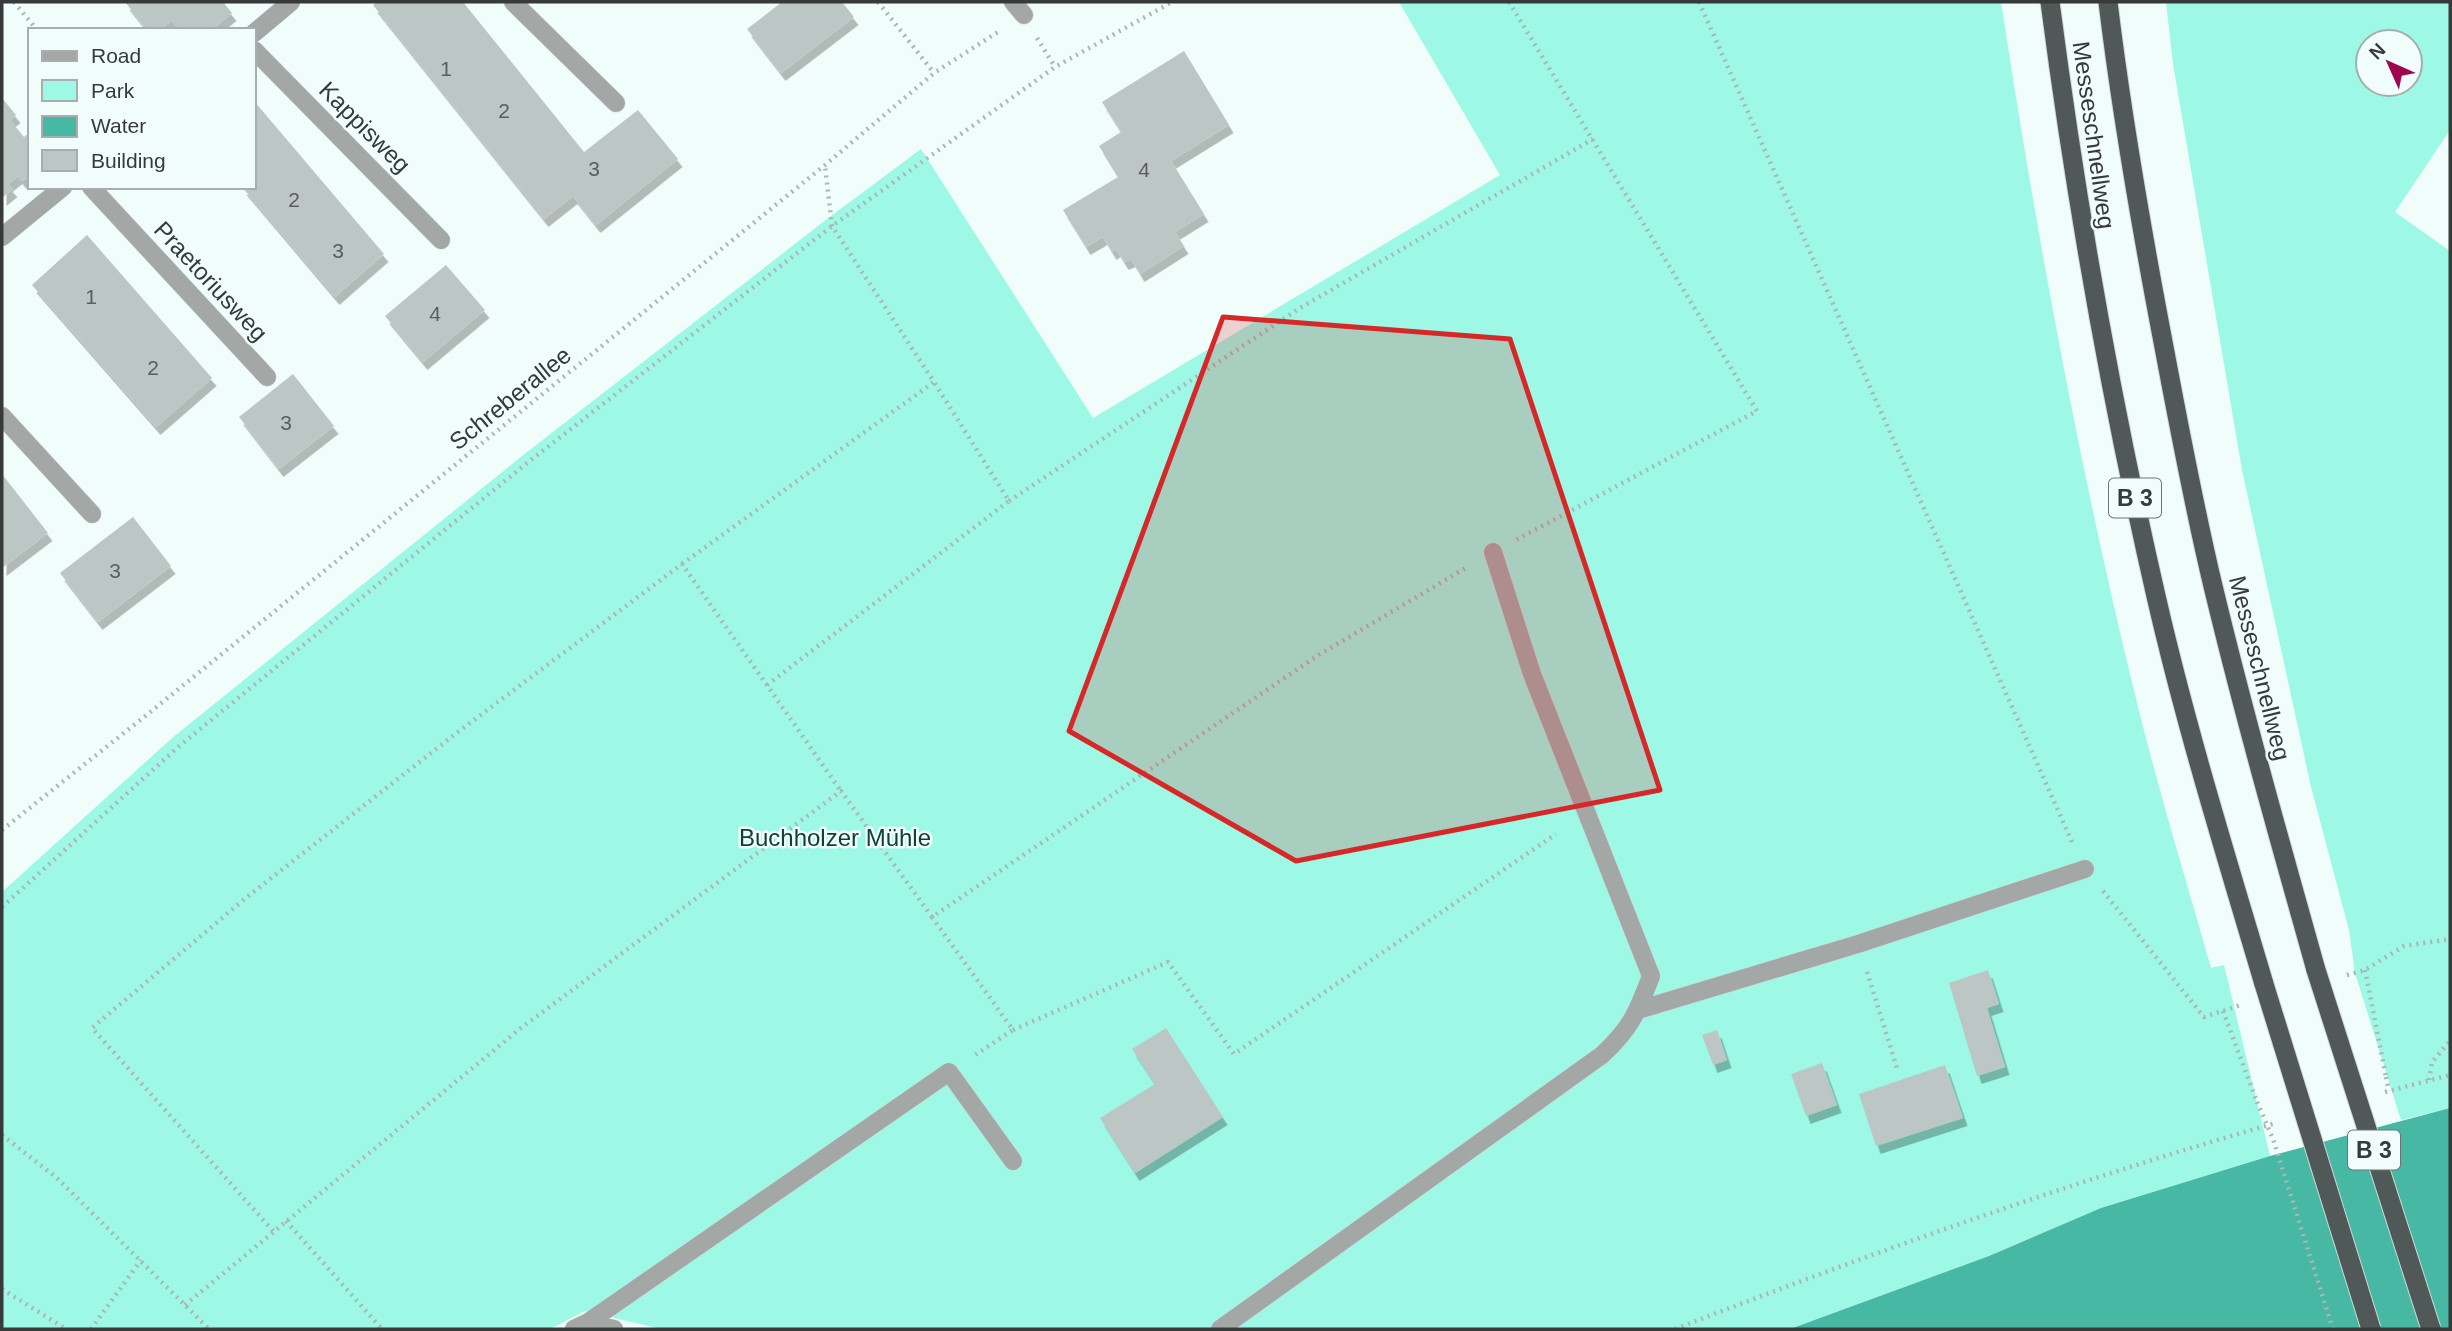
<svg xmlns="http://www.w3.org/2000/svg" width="2452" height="1331" font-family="Arial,sans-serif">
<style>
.green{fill:#9df8e5;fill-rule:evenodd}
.water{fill:#46b8a3}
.building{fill:#bcc7c5;filter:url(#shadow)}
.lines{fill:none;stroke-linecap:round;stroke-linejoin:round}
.service-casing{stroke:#cfdad7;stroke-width:19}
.minor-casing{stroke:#cfdad7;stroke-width:19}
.trunk-casing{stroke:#cfdad7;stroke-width:21}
.path{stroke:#acb6b4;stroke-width:4.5;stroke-dasharray:2 5;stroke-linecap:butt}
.service{stroke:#a3a8a7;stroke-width:18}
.minor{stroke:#a3a8a7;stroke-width:18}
.trunk{stroke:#505957;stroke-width:19}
.trunk-bridge-casing{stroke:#cfdad7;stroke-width:21;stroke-linecap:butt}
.path-bridge{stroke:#acb6b4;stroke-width:4.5;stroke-dasharray:2 5;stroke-linecap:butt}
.trunk-bridge{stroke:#505957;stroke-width:19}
.marked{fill:#d62828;fill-opacity:0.2;stroke:#d62828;stroke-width:5;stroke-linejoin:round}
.labels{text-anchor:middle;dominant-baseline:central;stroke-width:5;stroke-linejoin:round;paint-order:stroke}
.number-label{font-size:21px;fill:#585e5d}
.shield{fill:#f1fdfa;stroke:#6e7574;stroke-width:2}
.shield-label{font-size:23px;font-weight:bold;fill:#363b3a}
.street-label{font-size:24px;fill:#363b3a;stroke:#f1fdfa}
.park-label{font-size:24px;fill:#0e4139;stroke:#f1fdfa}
</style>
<defs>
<filter id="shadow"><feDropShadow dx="4.5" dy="8" stdDeviation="0" flood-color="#0004"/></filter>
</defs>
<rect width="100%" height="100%" fill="#f1fdfa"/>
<path class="green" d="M1399,2H2001C2037,237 2080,472 2137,703C2159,792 2186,880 2211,968L2224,965L2270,1156L2101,1208L1989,1256L1790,1329H661L585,1311L550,1329H2V892L172,738L522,456L827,219L921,149L1093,418L1500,175Z
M2166,2H2450V130L2395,212L2450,251V1108L2401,1120L2355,973L2349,930L2311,787L2242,470L2173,64ZM2368,42H2410V84H2368Z"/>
<path class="water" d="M2450,1108V1329H1790L1989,1256L2101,1208L2270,1156Z"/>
<path class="building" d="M125,2H223L232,13L211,30H179L172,20L162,28L164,30H147Z
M377,2H463L584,152L638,110L678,159L596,225L573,196L544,219L373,5Z
M782,2H842L854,17L781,73L747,29Z
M1184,51L1229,125L1171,161L1204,214L1175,232L1184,246L1140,274L1131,259L1124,262L1116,249L1112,252L1103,237L1086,247L1063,210L1118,177L1099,146L1121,132L1102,102Z
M2,98L16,115L10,120L24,137L30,132V176L22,181L18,176L8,184L13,189L2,198Z
M254,101L384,254L335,297L242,187H254Z
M87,235L212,378L156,427L32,285Z
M446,265L485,310L423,362L385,316Z
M293,374L334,426L279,469L239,417Z
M2,474L48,533L2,568Z
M133,517L171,566L98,622L60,573Z
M1988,970L1999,1004L1987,1008L2005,1067L1977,1076L1949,983Z
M1166,1028L1223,1117L1135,1173L1100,1118L1155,1084L1132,1049Z
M1717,1030L1727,1060L1713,1065L1702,1035Z
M1822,1063L1837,1105L1806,1116L1791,1074Z
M1945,1065L1963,1118L1876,1146L1859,1094Z"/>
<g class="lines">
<defs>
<path id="service" d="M513,2L616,103
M254,50L441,240
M91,187L267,377
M2,416L92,514
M1638,1010L1858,944L2085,869
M587,1323L949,1072L1013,1161
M574,1329L587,1323L614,1329
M1220,1329L1602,1055C1631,1028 1637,1013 1651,976L1532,674L1493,552"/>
<path id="minor" d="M1013,2L1024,15
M254,33L291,2
M2,237L63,187"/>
<path id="trunk" d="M2050,2C2076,202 2111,400 2156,596C2186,727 2226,856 2264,984
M2108,2C2122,118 2142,232 2164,347C2179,427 2194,507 2213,586C2244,715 2280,842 2316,970"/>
</defs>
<use href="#service" class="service-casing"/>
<use href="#minor" class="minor-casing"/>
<use href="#trunk" class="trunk-casing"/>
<path class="path" d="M14,2L37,30
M878,2L934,73
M1509,2L1757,411L1516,540
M1699,2L2072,842
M1037,38L1055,67
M1009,501L1300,308L1593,139
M682,564L934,382L832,226L825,166
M767,685L1009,501L934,382
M2,830L149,713L825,165L934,73L1001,30
M2103,891L2204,1017L2241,1005
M2,907L178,747L527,463L832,226L1055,67L1172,2
M932,917L1013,1030L972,1057
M2365,970L2386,1077
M1867,972L1897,1068
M2347,975L2365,970L2404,946L2450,939
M2223,1011L2257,1102
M1013,1030L1168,962L1234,1054L1556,834
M2429,1080L2432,1062L2450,1041
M2385,1092L2450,1075
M2,1135L57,1178L209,1329
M286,1221L382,1329
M273,1231L92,1028L247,897L454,735L682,564L841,791
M2,1289L66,1329
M185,1305L521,1028L841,791L932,917L1317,656L1469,566
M91,1329L141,1260
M1675,1329C1872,1253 2072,1181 2276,1123"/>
<use href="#service" class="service"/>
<use href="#minor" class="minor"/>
<use href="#trunk" class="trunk"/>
<defs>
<path id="trunk-bridge" d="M2316,970L2431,1329
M2264,984L2371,1329"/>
</defs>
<use href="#trunk-bridge" class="trunk-bridge-casing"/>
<path class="path-bridge" d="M2386,1077L2389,1091
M2257,1102L2273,1139L2333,1329"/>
<use href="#trunk-bridge" class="trunk-bridge"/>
</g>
<path class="marked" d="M1223,317L1510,339L1660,790L1296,861L1069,731Z"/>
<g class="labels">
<g class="number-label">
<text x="446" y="68">1</text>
<text x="504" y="110">2</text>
<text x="594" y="168">3</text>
<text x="1144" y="169">4</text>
<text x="294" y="199">2</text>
<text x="338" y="250">3</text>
<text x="91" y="296">1</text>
<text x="435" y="313">4</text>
<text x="153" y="367">2</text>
<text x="286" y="422">3</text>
<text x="115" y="570">3</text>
</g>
<g class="shield">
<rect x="2109" y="478.5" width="52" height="39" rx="5"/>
<rect x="2348" y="1130.5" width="52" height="39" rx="5"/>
</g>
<g class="shield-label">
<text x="2135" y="498">B 3</text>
<text x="2374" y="1150">B 3</text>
</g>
<g class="street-label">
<text transform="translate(365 127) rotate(45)">Kappisweg</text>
<text transform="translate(2094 135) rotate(82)">Messeschnellweg</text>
<text transform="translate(211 281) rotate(47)">Praetoriusweg</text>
<text transform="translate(510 398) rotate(-39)">Schreberallee</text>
<text transform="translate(2260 668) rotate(76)">Messeschnellweg</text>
</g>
<g class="park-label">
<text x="835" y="837">Buchholzer Mühle</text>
</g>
</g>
<rect width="2452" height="1331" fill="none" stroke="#363b3a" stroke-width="7"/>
<rect x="28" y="28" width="228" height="161" fill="#f1fdfa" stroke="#a6afad" stroke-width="2"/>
<rect x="42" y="51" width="35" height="10" fill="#a3a8a7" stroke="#a6afad" stroke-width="2"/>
<text x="91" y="63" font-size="21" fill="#363b3a">Road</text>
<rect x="42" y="80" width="35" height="21" fill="#9df8e5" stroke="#a6afad" stroke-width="2"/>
<text x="91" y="98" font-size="21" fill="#363b3a">Park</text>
<rect x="42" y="116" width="35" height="21" fill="#46b8a3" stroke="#a6afad" stroke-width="2"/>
<text x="91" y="133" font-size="21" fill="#363b3a">Water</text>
<rect x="42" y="150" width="35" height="21" fill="#bcc7c5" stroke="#a6afad" stroke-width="2"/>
<text x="91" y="168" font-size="21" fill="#363b3a">Building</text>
<g transform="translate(2389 63) rotate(315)"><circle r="33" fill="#f1fdfa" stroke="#a6afad" stroke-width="2"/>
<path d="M0-5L12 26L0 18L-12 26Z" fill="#9c0653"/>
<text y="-10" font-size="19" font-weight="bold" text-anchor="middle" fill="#363b3a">N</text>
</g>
</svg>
